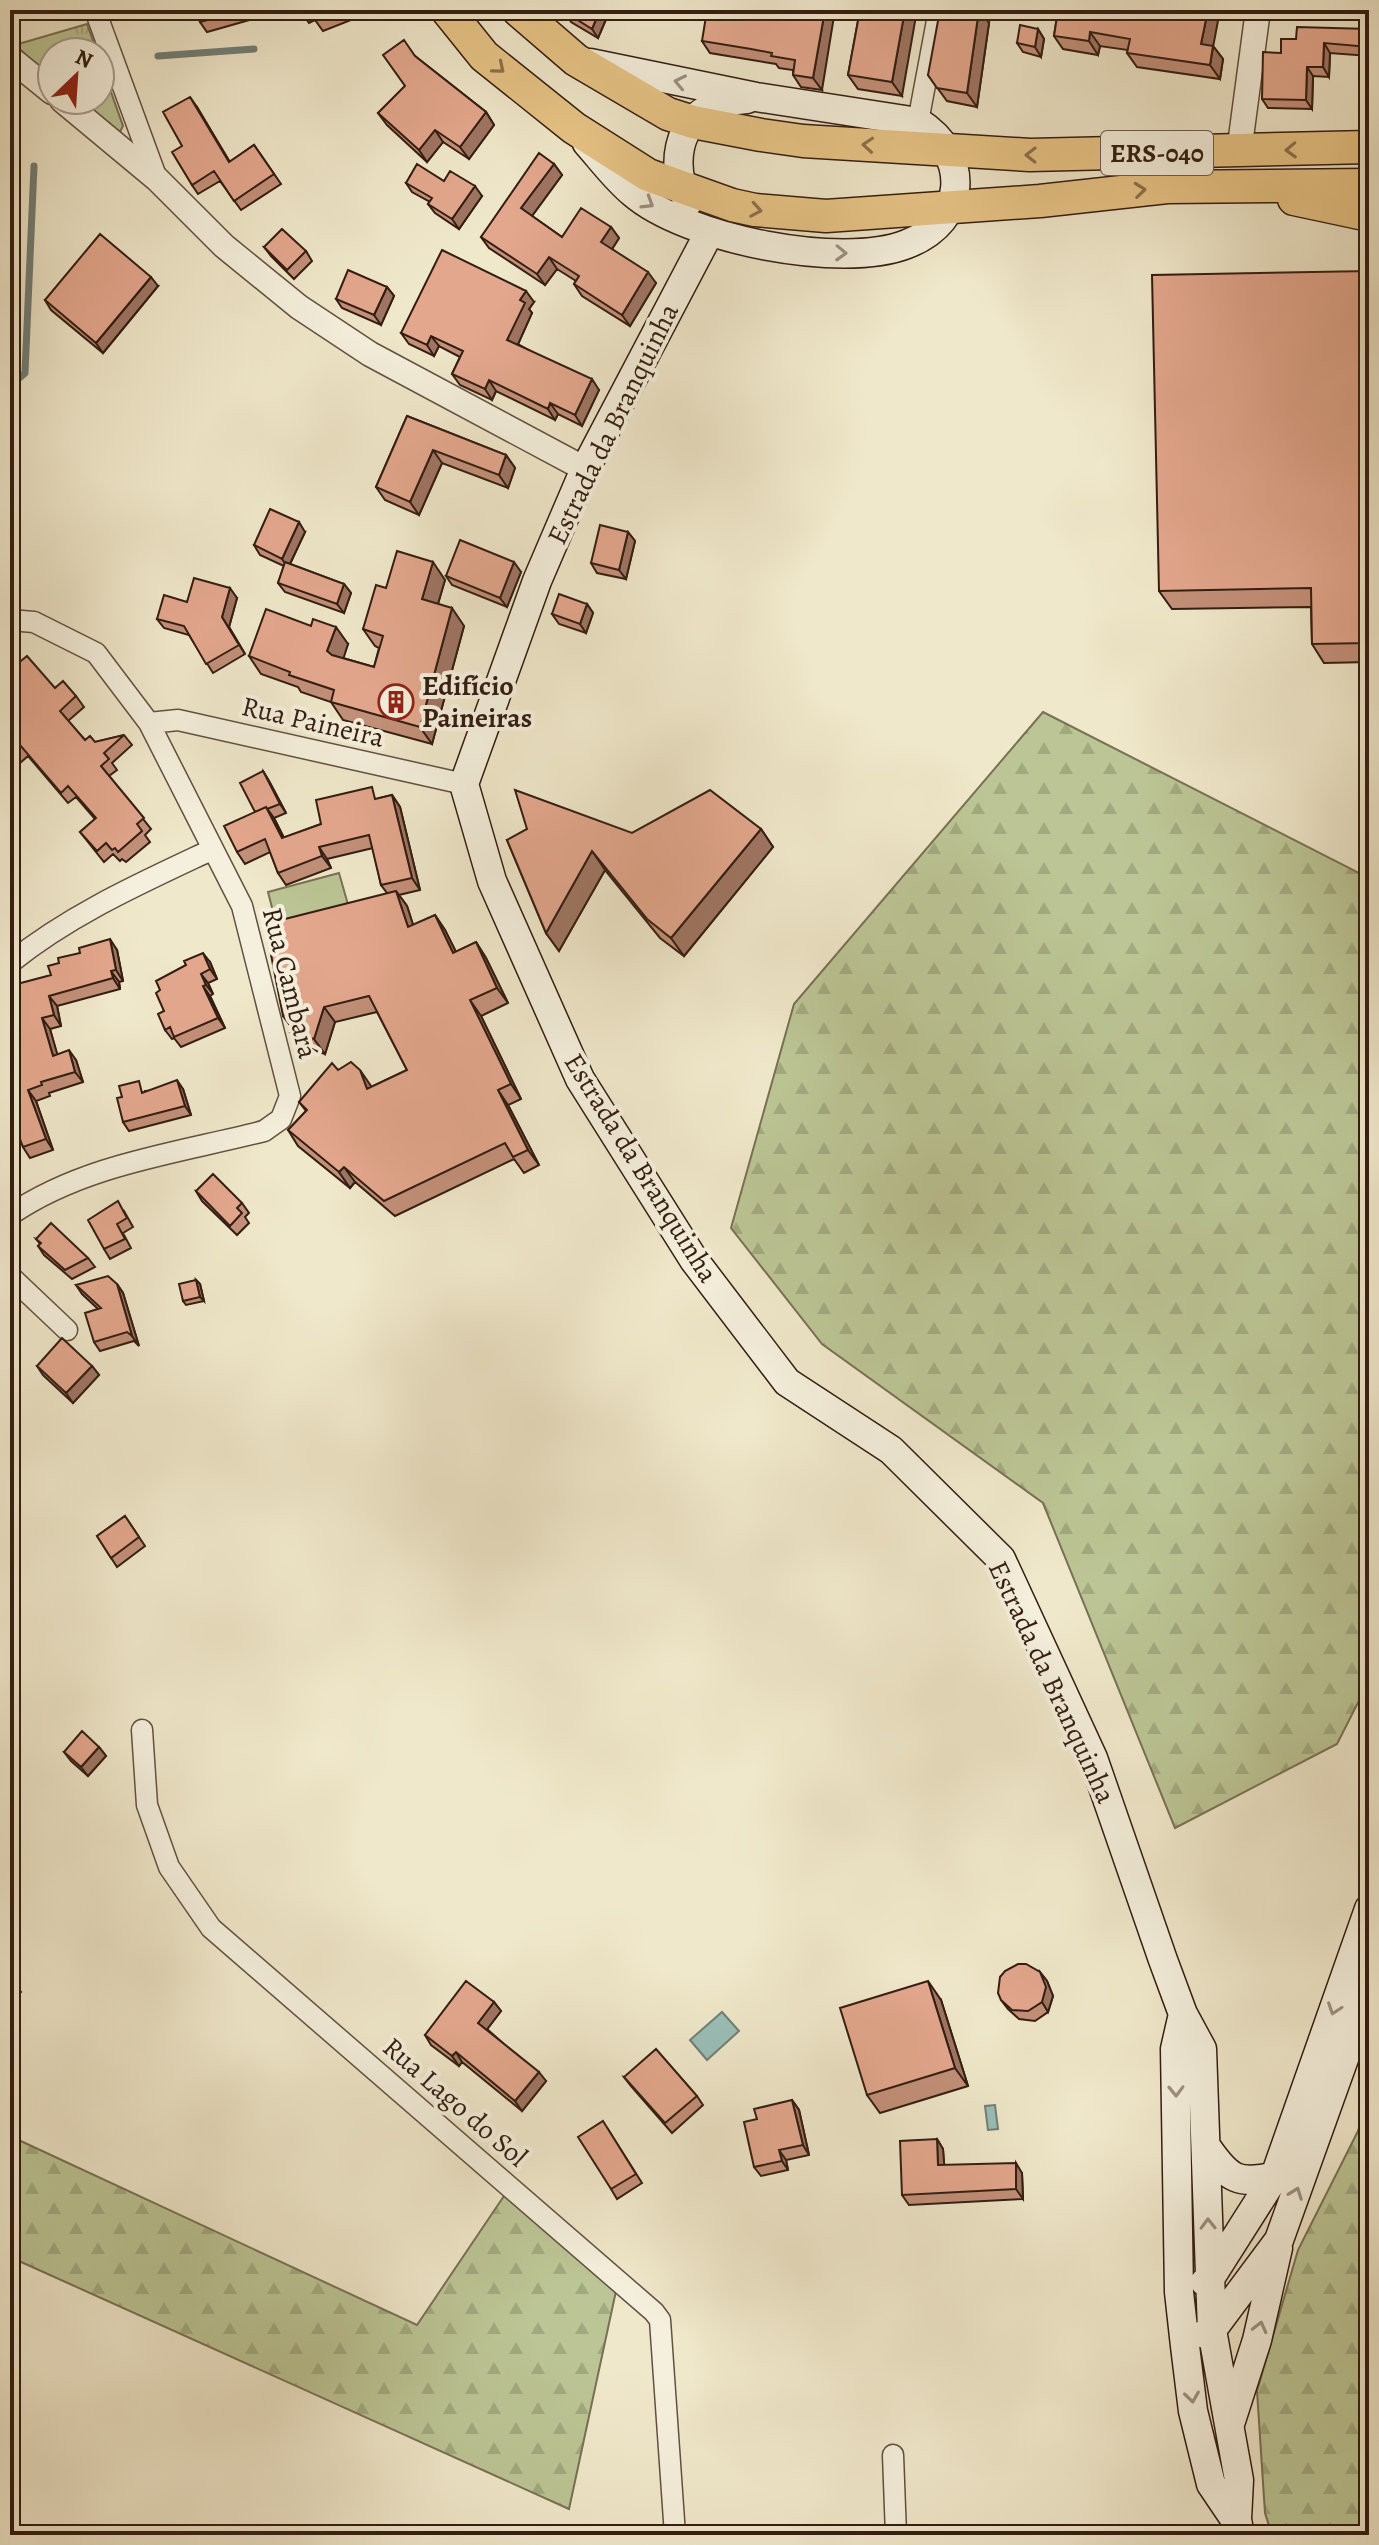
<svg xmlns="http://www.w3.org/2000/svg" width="1379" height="2545" font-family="Alegreya,serif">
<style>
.forest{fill:url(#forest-firs);stroke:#787154;stroke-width:2}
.park{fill:url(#park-tufts);stroke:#787154;stroke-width:2}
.pitch{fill:#bcc595;stroke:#787154;stroke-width:2}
.water{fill:#9ac0ba;stroke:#717f77;stroke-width:2}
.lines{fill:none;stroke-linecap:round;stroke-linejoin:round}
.stream{stroke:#717f77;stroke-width:7}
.minor-casing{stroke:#625040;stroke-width:23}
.tertiary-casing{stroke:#625040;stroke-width:27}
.secondary-casing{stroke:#331d12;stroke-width:31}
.primary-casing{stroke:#331d12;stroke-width:35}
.minor{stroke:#f5f0dd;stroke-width:20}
.tertiary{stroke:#f5f0dd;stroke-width:24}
.secondary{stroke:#f5f0dd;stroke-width:28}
.primary{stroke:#e8c486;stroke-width:32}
.wall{fill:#c39079;stroke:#331d12;stroke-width:2}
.shaded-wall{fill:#9f7563;stroke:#331d12;stroke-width:2}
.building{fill:#e3a78d;stroke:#331d12;stroke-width:2}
.oneway{stroke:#8e704c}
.oneway2{stroke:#9e9182}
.labels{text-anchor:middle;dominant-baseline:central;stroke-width:8;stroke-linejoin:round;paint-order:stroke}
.shield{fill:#f5f0dd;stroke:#6d5c4f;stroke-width:2}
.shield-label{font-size:26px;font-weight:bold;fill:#331d12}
.street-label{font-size:28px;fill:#331d12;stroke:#f5f0dd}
.poi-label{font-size:28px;font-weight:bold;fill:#331d12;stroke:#f5f0dd;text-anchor:start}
</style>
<defs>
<pattern id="forest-firs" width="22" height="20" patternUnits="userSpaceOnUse" patternTransform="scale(2)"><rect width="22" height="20" fill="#bcc595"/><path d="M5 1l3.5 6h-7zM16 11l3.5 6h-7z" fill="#a2a97f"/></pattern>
<pattern id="park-tufts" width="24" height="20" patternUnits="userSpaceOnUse" patternTransform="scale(2)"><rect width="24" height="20" fill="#bcc595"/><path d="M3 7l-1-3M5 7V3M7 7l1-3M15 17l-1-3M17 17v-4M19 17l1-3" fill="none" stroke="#a2a97f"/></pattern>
</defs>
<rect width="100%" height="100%" fill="#f0e8cb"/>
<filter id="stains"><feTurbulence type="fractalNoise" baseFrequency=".0025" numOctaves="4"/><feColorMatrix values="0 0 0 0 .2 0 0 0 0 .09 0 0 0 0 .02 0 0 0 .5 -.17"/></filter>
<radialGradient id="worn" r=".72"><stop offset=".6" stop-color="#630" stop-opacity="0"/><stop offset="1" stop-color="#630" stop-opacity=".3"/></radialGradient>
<path class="forest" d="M1043,712L1369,878V1681L1337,1744L1175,1828L1043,1503L822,1344L731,1228L794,1004Z
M1369,2096V2535H1272L1265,2513L1257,2391L1298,2250L1358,2131Z
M10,2136L417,2325L508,2190L616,2291L569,2509L10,2257Z"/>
<path class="park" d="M87,24L97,52H52V79L15,45Z
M100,61L123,126L119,134L75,100H100Z"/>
<path class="pitch" d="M339,873L349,908L277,927L268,892Z"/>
<path class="water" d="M722,2012L739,2031L707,2060L690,2040Z
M995,2105L998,2129L988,2130L985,2106Z"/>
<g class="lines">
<path class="stream" d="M158,56L254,49
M10,386L25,373L34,166"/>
<defs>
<path id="minor" d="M95,10L157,179
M918,122L939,10
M10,620L34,622L96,653L149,723L242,906L290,1096L281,1119L264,1131C178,1153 84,1164 10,1215
M149,723L178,720L464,784
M10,963C71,914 141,883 211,850
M10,1276L67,1330
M142,1730L147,1805L169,1867L211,1928L654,2312L660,2320L675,2535
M893,2455L896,2535"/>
<path id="tertiary" d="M10,58L52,92
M62,100L157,179L224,246L299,307L370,354L585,469
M1239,152L1258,10"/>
<path id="secondary" d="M587,143C602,160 616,179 633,193C686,239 842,270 907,244C968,221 971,155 918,122L756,97L590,63
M688,202C671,166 675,122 716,105C726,101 737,100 747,99
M709,233L585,469L537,581L464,784L492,881L580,1079L694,1260L787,1382L891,1450L1001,1559L1093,1758L1163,1960L1183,2014L1202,2049L1212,2330L1239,2480L1237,2519
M1183,2014L1175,2049L1179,2292L1185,2346L1193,2411L1211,2484L1238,2524
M1208,2149C1229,2179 1238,2185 1275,2176
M1205,2282L1209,2280L1275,2176L1369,1909
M1205,2334L1212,2330L1279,2240L1369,1989
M1230,2424L1257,2340L1278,2248"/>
<path id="primary" d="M447,10L484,56L574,128L648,175L732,205L755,210L826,216L1040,201L1167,187L1369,185
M518,10L576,60L668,114L693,122L761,135L803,141L1030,155L1369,147
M1294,199L1369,215"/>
</defs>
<use href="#minor" class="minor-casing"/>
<use href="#tertiary" class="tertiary-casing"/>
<use href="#secondary" class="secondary-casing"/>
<use href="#primary" class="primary-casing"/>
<use href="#minor" class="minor"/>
<use href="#tertiary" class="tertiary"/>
<use href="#secondary" class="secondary"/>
<use href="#primary" class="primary"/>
</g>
<path class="wall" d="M197,10H251L253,19L207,32L200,22Z
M300,10H373L374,11L323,31L315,20L309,23Z
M610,10L598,38L571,22L565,12Z
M860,10L902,96L858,89L848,75Z
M1058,10L1213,46L1223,59L1220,79L1137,67L1127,53L1128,50L1100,46L1098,55L1063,49L1054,36Z
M779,17L822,90L801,87L793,75V70L779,68L776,64L710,53L702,41Z
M989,23L977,107L947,101L928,75Z
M1038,29L1044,39L1041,57L1023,52L1017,43Z
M1369,29V56L1330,53L1329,77L1313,76L1312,109L1268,108L1262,99L1281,53Z
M415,56L486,112L494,125L469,159L443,142L427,162L387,125L378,113L405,86Z
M197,107L230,162L254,145L281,184L241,210L220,181L198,194L192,185L182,146Z
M554,164L562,175L532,216L562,237L611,227L619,238L612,249L656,283L630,326L582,296L574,284L576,281L557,269L545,285L489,248L481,237Z
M444,181L482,196L459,229L435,213L428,204L430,202L412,192L406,183Z
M264,247L306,251L312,261L294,279L271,256Z
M1369,271V662L1324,663L1312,644L1311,607L1172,609L1159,591Z
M158,286L103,353L51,310L45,300Z
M387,287L394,296L381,325L342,308L336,299Z
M534,302L529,309L532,313L518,344L599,390L582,426L558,414L555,420L496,391L492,400L460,385L452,374L460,357L439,346L434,356L409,344L401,333Z
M407,416L506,455L515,468L508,488L442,463L419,515L385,500L376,487Z
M305,532L290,564L344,584L351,593L344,613L285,592L278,583L284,566L260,555L254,545Z
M628,532L635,541L626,579L597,573L591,563Z
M521,572L507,607L452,585L446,576Z
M445,580L438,604L464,626L432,744L343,720L331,702L301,692L298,687L261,674L249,656L348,644L343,658L374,667L379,648L375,646L363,629L386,588Z
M237,598L229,627L245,654L213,673L189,635L164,628L157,619L187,602Z
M587,604L593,613L586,633L559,624L552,614Z
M10,670L76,696L84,707L68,721L85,740L95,742L124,735L132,745L112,763L117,770L109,776L151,829L145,835L150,842L126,862L122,859L120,861L113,854L104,862L80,832L95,819L76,797L68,803L28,756L10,772V727L17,720L10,712Z
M263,771L269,781L286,813L274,818L284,838L321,824L380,798L392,795L400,807L420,890L399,895L407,906L413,925L435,915L445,930L456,952L476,942L486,958L508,1003L481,1016L521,1099L508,1105L539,1165L524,1173L514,1159L395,1216L355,1182L350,1188L298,1146L288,1130L306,1111L299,1102L338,1070L371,1087L407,1070L377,1012L335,1022L325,1054L301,1047L290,1032L292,1028L283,1016L387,893L381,885L373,848L327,859L331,868L286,885L278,873L270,852L245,864L237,852L255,812Z
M761,829L773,847L684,956L660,938L605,870L559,951L546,933L507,840Z
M117,950L123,981L119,982L120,989L57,1006L61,1026L50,1029L57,1055L76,1060L83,1082L49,1093L50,1096L36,1101L53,1150L30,1158L23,1147L15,1110L20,995L51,975Z
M210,962L217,979L208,983L213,994L210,996L225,1028L181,1047L174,1038L172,1039L165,1030L164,1011L160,990Z
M183,1089L191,1115L129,1131L123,1122L145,1091Z
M196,1191L242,1203L249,1213L245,1217L249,1223L237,1235L202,1201Z
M124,1211L133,1227L123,1233L131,1248L110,1259L104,1249Z
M36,1239L88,1258L95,1267L72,1279L44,1255L38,1246L40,1244Z
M196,1280L200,1284L204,1301L186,1305L183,1301Z
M117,1284L123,1293L139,1346L134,1341L100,1351L94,1342L98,1309L82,1294L76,1285Z
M37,1366H92L99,1375L73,1403L43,1375Z
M125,1516L145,1546L117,1567L97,1536Z
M99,1747L106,1756L88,1776L71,1761L64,1752Z
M10,1918L16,1927L10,1933Z
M1040,1972L1047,1981L1053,1996L1048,2012L1035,2021L1019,2019L1008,2009L1001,2000Z
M941,2000L968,2086L880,2113L867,2095Z
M494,2002L501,2011L487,2029L546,2081L522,2111L462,2062L459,2066L431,2045L425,2035Z
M624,2077L697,2096L703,2105L672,2133L631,2086Z
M792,2100L799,2110L809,2155L786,2160L788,2170L761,2176L754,2167L757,2119Z
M609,2131L642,2183L617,2199L611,2189Z
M937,2139L943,2149L944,2165L1022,2173L1023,2199L909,2205L902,2195Z"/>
<path class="shaded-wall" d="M600,10H610L598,38L592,29Z
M825,10H835L822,90L813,78Z
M905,10H917L902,96L892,82Z
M979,10L989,23L977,107L967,93Z
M1208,10H1220L1211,58L1201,44Z
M1038,29L1044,39L1041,57L1035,47Z
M1090,32L1100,46L1098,55L1089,41Z
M1324,43L1330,53L1329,77L1323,67Z
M1213,46L1223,59L1220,79L1210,65Z
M1307,67L1313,76L1312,109L1306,100Z
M190,97L197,107L235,172Z
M486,112L494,125L469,159L460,147Z
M435,130L443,142L427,162L419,150Z
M554,164L562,175L529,220L521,208Z
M475,186L482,196L459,229L452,219Z
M611,227L619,238L609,254L601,242Z
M549,257L557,269L545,285L537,274Z
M648,272L656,283L630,326L622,315Z
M151,277L158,286L103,353L96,343Z
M387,287L394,296L381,325L374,315Z
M526,291L534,302L529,309L532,313L515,351L507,340L520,300Z
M431,336L439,346L434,356L427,345Z
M592,379L599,390L582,426L575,415Z
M489,380L496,391L492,400L485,389Z
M550,403L558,414L555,420L548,409Z
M433,450L442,463L419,515L410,502Z
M506,455L515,468L508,488L499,475Z
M299,522L305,532L288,568L282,559Z
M628,532L635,541L626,579L619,570Z
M433,562L445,580L434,617L422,599Z
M514,562L521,572L507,607L500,598Z
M344,584L351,593L344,613L337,604Z
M230,588L237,598L229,627L245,654L222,617Z
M587,604L593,613L586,633L580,624Z
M452,608L464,626L432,744L420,727Z
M336,627L348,644L340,669L327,651Z
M263,771L269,781L286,813L280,804Z
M392,795L400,807L420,890L412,878Z
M266,807L274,818L290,850L282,838Z
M761,829L773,847L684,956L671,938Z
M319,847L327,859L331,868L322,856Z
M592,851L605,870L559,951L546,933Z
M396,891L407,906L419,943L408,927Z
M435,915L445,930L464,968L453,953Z
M110,939L117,950L123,981L116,970Z
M476,942L486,958L508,1003L497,988Z
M203,953L210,962L217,979L210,969Z
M111,971L119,982L120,989L113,978Z
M201,974L208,983L213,994L206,985Z
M203,986L210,996L225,1028L218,1018Z
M49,996L57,1006L61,1026L54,1015Z
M470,1000L481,1016L521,1099L511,1084Z
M324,1007L335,1022L325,1054L314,1039Z
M42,1018L50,1029L61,1067L53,1056Z
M69,1050L76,1060L83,1082L75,1072Z
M360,1070L371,1086L378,1105L367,1089Z
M177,1080L183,1089L191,1115L185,1106Z
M28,1090L36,1101L53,1150L46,1139Z
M498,1090L508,1105L539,1165L528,1150Z
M344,1167L355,1182L350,1188L339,1172Z
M196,1280L200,1284L204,1301L200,1297Z
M117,1284L123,1293L139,1346L132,1336Z
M92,1366L99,1375L73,1403L66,1393Z
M99,1747L106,1756L88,1776L81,1767Z
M1040,1972L1047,1981L1053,1996L1048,2012L1042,2002Z
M928,1981L941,2000L968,2086L955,2068Z
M14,1982L21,1992L10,2005V1988Z
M494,2002L501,2011L485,2032L478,2023Z
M456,2052L462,2062L459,2066L452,2056Z
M539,2072L546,2081L522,2111L515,2101Z
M792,2100L799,2110L809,2155L803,2145Z
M937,2139L943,2149L945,2174L938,2165Z
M779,2150L786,2160L788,2170L782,2161Z
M1016,2163L1022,2173L1023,2199L1016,2189Z"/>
<path class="building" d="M197,10H246L200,22Z
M311,10H339L315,20Z
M567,10H600L592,29L565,12Z
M707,10H743L779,17L780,10H825L813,78L793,75L795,60L771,56L772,53L751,49L702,41Z
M860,10H905L892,82L848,75Z
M940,10H979L967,93L937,88L928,75Z
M1058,10H1208L1201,44L1213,46L1210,65L1127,53L1130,39L1090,32L1089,41L1054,36Z
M1020,25L1038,29L1035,47L1017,43Z
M1297,27L1369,29V47L1324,43L1323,67H1307L1306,100L1262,99L1263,52L1281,53V39H1296Z
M404,40L415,56L486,112L460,147L435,130L419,150L378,113L405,86L383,55Z
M190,97L229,162L254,145L274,174L234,201L214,171L192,185L172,152L182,146L163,112Z
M539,153L554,164L521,208L562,237L581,208L611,227L601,242L648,272L622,315L574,284L579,276L549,257L537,274L481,237Z
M417,164L444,181L450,171L475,186L452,219L428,204L432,198L406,183Z
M282,229L306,251L287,270L264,247Z
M100,234L151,277L96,343L45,300Z
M442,250L526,291L520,300L525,303L507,340L592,379L575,415L550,403L548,409L489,380L485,389L452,374L463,351L431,336L427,345L401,333Z
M348,270L387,287L374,315L336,299Z
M1369,271V643L1312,644L1311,588L1159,591L1152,275Z
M407,416L506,455L499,475L433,450L410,502L376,487Z
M270,509L299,522L282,559L254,545Z
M600,525L628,532L619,570L591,563Z
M460,540L514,562L500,598L446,576Z
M397,551L433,562L422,599L452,608L420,727L331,702L334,690L289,675L290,672L249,656L266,609L311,626L313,619L336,627L327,651L332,655L374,667L383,636L363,629L376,585L386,588Z
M285,562L344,584L337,604L278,583Z
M194,578L230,588L222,617L239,645L206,664L184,626L157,619L164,595L187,602Z
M559,594L587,604L580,624L552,614Z
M27,656L55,688L63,681L76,696L60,711L85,740L90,736L95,742L124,735L104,753L109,759L101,766L144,818L137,824L142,831L118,852L115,848L112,850L106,843L97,851L80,832L96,818L68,786L61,793L20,745L10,754V727L18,720L10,710V670Z
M263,771L280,804L267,809L266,807L255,812L240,783Z
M372,787L375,799L392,795L412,878L381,885L369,835L319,847L322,856L278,873L265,839L237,852L224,826L266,807L282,838L321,824L316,800Z
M515,790L632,833L710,790L761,829L671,938L647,919L592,851L546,933L507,840L527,829Z
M396,891L408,927L435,915L453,953L476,942L497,988L470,1000L511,1084L498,1090L528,1150L513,1157L505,1143L384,1201L344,1167L339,1172L288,1130L307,1110L299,1102L332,1063L338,1070L351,1062L360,1070L367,1089L407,1070L369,996L324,1007L314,1039L290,1032L296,1013L283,1016L265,924Z
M110,939L116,970L111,971L113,978L49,996L54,1015L42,1018L53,1056L69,1050L75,1072L41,1082L42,1085L28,1090L46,1139L23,1147L10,1113L15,1110L10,1093V998L20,995L17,984L51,975L48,966L59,963L58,958L80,953L79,948Z
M203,953L210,969L201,974L206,985L203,986L218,1018L174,1037L170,1027L165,1030L158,1014L164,1011L156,993L160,990L156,981L186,965L184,961Z
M177,1080L185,1106L123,1122L117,1098L122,1097L119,1086L139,1081L142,1093Z
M213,1174L242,1203L237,1208L242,1213L230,1226L196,1191Z
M118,1201L127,1218L117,1224L125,1239L104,1249L88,1220Z
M51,1223L88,1258L65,1270L38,1246L41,1243L36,1239Z
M108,1276L117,1284L132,1336L127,1332L94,1342L85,1313L101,1308L76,1285Z
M196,1280L200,1297L183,1301L179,1284Z
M62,1338L92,1366L66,1393L37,1366Z
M125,1516L139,1537L111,1558L97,1536Z
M82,1731L99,1747L81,1767L64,1752Z
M1018,1964H1026L1040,1972L1046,1987L1042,2002L1028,2011L1012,2010L1001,2000L998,1993L1000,1977L1005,1971Z
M466,1981L494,2002L478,2023L539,2072L515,2101L456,2052L452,2056L425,2035Z
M928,1981L955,2068L867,2095L840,2008Z
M656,2049L697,2096L665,2123L624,2077Z
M792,2100L803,2145L779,2150L782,2161L754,2167L744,2122L757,2119L754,2109Z
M603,2121L636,2174L611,2189L578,2137Z
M937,2139L938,2165L1016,2163V2189L902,2195L900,2141Z"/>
<defs><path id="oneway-chevron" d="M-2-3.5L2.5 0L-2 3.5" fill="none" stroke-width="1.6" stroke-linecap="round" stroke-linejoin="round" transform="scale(2)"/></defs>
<g class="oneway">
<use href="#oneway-chevron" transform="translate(499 68) rotate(40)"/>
<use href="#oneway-chevron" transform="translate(868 145) rotate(-176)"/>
<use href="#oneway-chevron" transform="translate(1291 150) rotate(178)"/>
<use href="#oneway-chevron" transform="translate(1031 155) rotate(-179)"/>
<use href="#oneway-chevron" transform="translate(1140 190) rotate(-6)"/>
<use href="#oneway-chevron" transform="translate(756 210) rotate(10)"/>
</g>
<g class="oneway2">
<use href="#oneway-chevron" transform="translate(680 82) rotate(-168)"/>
<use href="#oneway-chevron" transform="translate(648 203) rotate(32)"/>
<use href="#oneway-chevron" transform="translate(841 253) rotate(2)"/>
<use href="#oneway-chevron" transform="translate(1334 2009) rotate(109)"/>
<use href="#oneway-chevron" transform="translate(1176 2091) rotate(89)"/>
<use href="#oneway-chevron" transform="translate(1296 2193) rotate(-70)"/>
<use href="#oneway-chevron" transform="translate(1208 2224) rotate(-91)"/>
<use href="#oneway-chevron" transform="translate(1260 2327) rotate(-76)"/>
<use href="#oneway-chevron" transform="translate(1192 2397) rotate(82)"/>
</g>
<defs>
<symbol id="building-ring" viewBox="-11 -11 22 22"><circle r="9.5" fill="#f5f0dd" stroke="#8f2418" stroke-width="1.5"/><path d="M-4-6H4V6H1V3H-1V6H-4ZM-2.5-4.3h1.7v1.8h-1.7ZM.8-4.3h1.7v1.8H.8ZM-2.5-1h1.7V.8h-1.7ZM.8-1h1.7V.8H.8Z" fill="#8f2418"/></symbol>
</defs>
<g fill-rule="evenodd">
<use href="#building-ring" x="376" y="682" width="40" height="40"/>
</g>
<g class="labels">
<rect class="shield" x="1101" y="131" width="112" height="44" rx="6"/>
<g class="shield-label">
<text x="1157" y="153">ERS-040</text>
</g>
<g class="street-label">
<text transform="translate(613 424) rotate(-64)">Estrada da Branquinha</text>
<text transform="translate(313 722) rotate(13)">Rua Paineira</text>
<text transform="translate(290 983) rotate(76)">Rua Cambará</text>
<text transform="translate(641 1168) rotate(58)">Estrada da Branquinha</text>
<text transform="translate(1052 1682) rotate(65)">Estrada da Branquinha</text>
<text transform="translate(455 2102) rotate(41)">Rua Lago do Sol</text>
</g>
<g class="poi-label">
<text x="422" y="686">Edifício<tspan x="422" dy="32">Paineiras</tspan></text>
</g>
</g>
<rect width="1379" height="2545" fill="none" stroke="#f0e8cb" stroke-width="40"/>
<rect x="12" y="12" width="1355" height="2521" fill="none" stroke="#331d12" stroke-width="4"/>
<rect x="20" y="20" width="1339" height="2505" fill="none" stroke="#331d12" stroke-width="2"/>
<g transform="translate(76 76) rotate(25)"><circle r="38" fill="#f5f0dd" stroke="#a79c8c" stroke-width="2"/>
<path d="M0-6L14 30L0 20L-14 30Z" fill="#8f2418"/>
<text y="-12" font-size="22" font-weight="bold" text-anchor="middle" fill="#331d12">N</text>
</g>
<rect width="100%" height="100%" filter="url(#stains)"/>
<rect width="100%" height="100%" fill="url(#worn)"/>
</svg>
